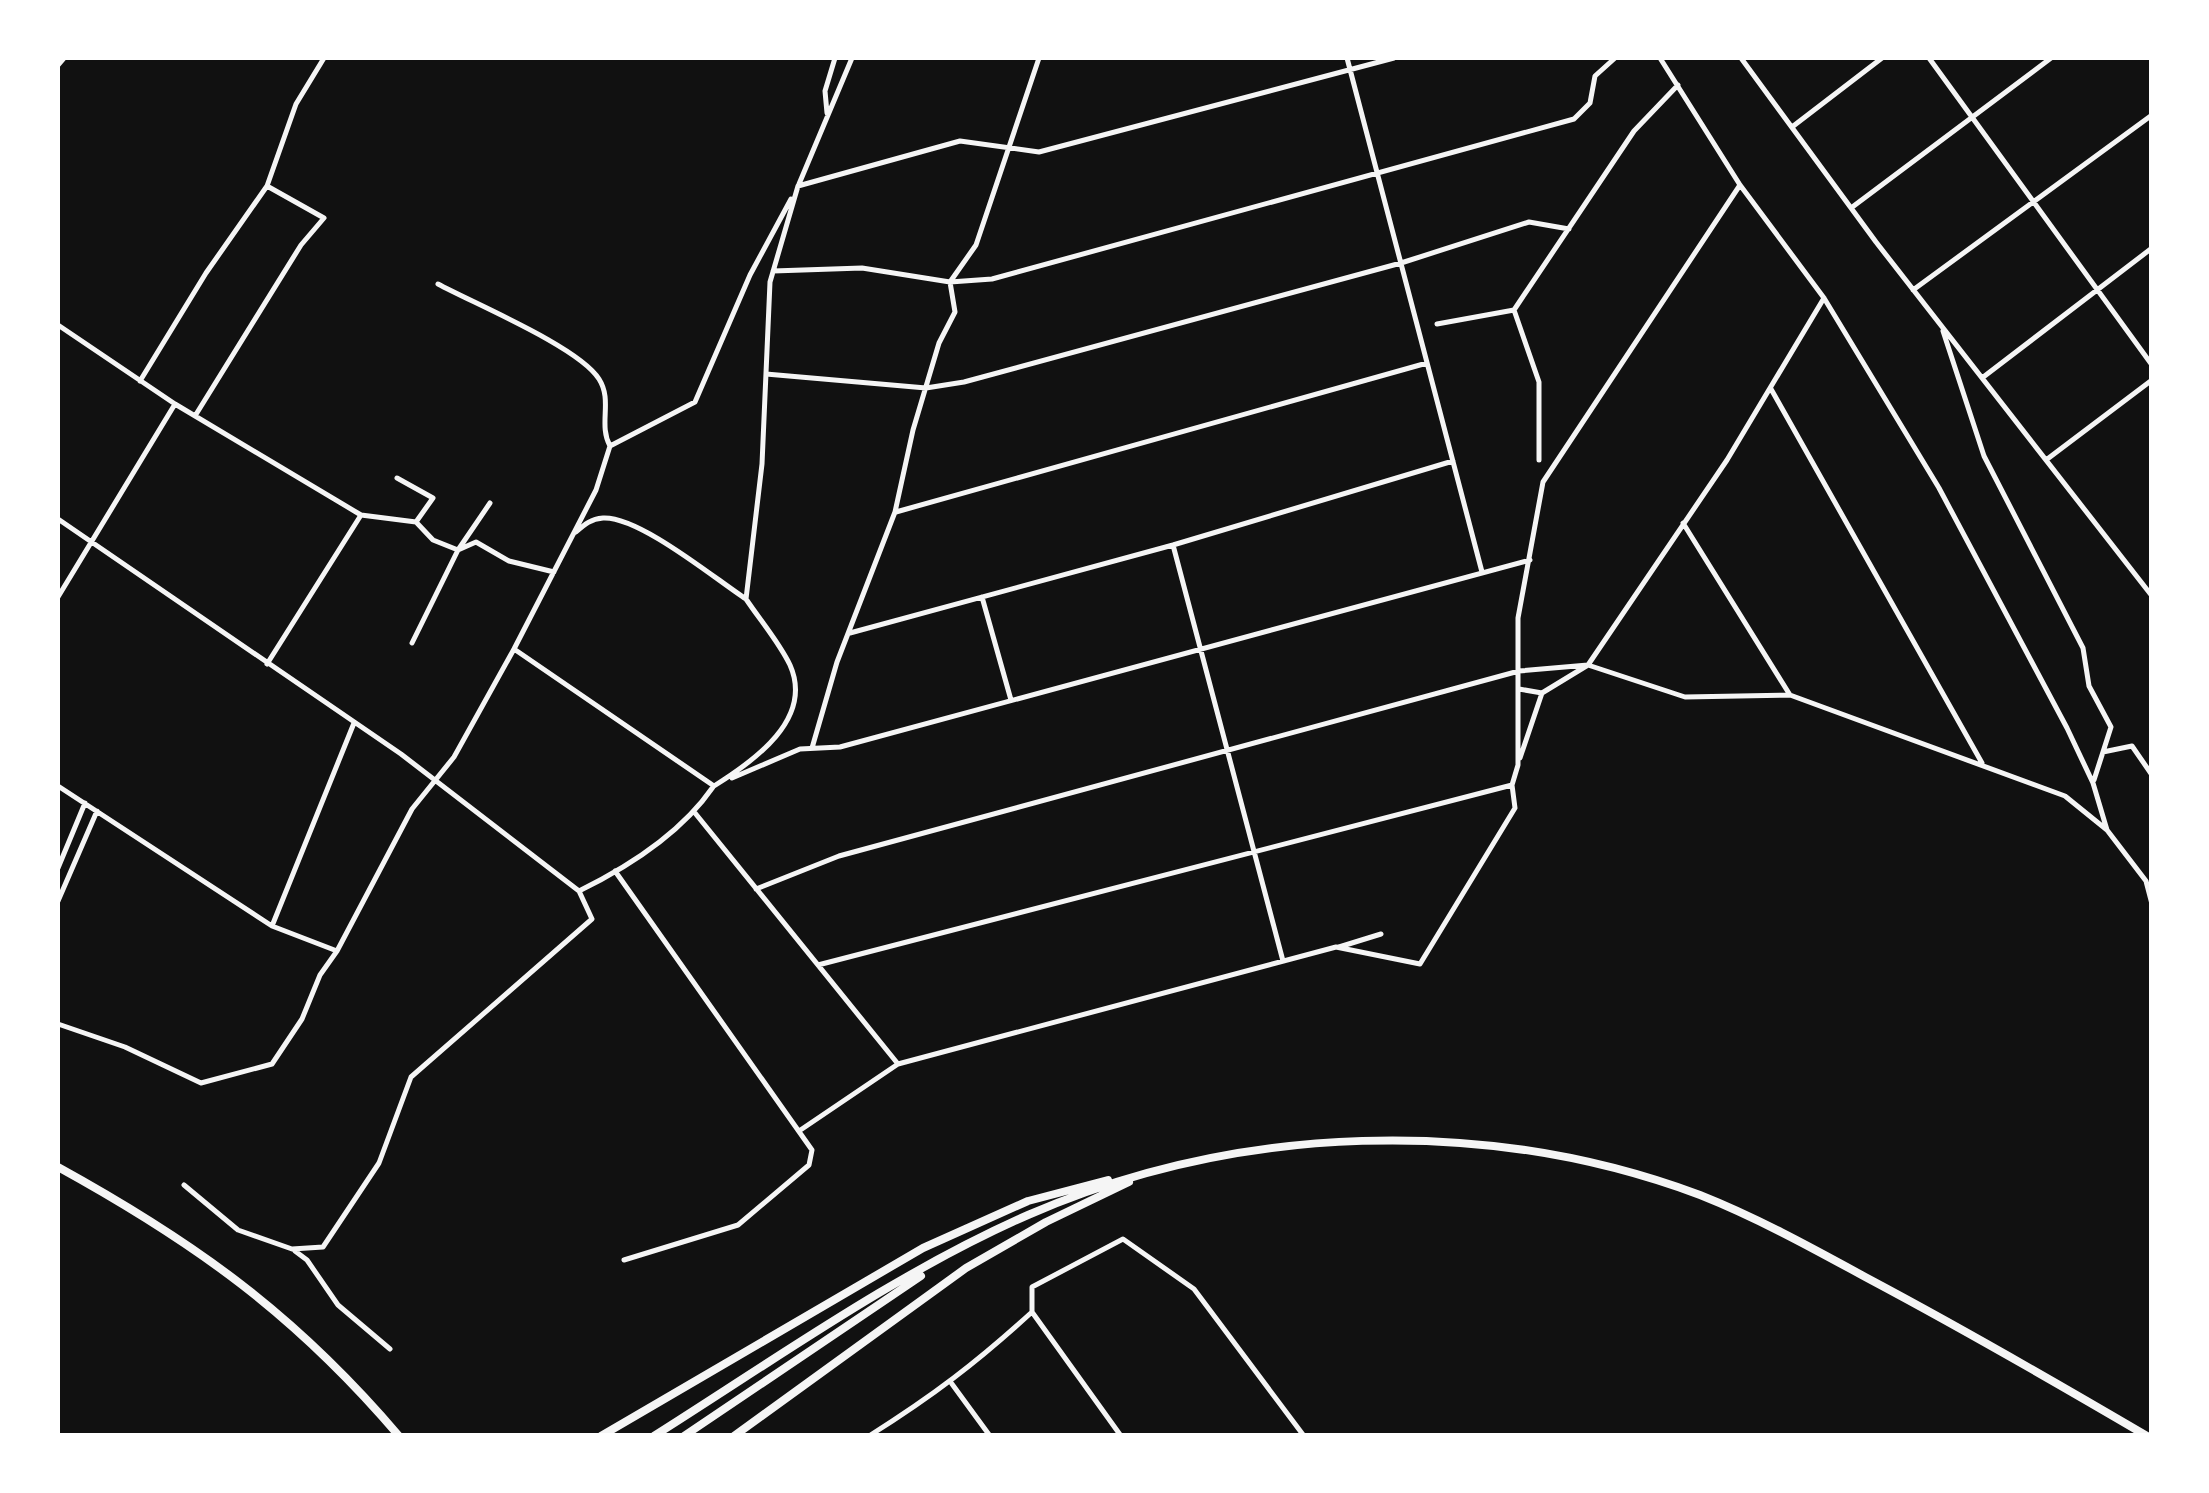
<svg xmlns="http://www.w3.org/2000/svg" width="2209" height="1493" font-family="'PT Serif',serif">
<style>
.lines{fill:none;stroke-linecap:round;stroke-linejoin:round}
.minor{stroke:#f5f5f5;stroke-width:5}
.primary{stroke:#f5f5f5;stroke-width:8}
</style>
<rect width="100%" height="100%" fill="#111"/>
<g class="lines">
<path class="minor" d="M1347,58L1482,572
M1660,58L1740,185L1824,298L1939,488L2067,728L2093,783L2107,830
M1741,58L1876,242L2152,596
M1929,58L2152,365
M58,65L64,58
M827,113L825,91L835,58
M1792,127L1882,58
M799,184L852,58
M1851,208L2051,58
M773,271L862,268L950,282L992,279L1574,119L1590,103L1595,76L1615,58
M438,284C475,304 579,347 599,379C613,401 598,424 610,446
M1913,290L2152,115
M1514,310L1539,382V460
M1437,324L1514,310L1634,131L1678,85
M58,325L175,404L361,515L267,664
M1943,331L1984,456L2083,648L2089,686L2111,727L2094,780
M766,374L926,388L964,382L1401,263L1529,222L1569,229
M1982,378L2152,248
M140,381L206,273L267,186
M1771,389L1982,763
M195,416L301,245L324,218L267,186L296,104L324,58
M2046,460L2152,380
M397,478L433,498L416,522
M896,512L1427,363
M361,515L416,522L433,540L458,550L476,542L509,561L554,572
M58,519L401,754L579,891L592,919L411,1077L379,1163L323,1247L292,1249L238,1230L184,1185
M1683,523L1790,695
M576,532C585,524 591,519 603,518C639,516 714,578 746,599
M1173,545L1283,961
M58,597L175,404
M982,597L1011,700
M850,633L1173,545L1453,461
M412,643L458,550L490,503
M514,649L714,786C754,761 814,719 790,665C779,642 760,620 746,599L762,464L770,282L798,186L960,141L1039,152L1394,58
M1519,689L1542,693L1588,665L1685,697L1790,695L2065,796L2107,830L2146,881L2152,904
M812,748L837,662L895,512L913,430L939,343L955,312L950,282L976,245L1039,58
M2103,752L2132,746L2152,775
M1520,758L1542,693
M732,778L800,749L840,747L1530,560
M58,786L272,926L337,951
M695,813L898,1064L1336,947L1420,964L1515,808L1512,785L1518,765V618L1543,482L1740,185
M58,868L85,803
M615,871L812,1150L809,1165L738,1225L624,1260
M756,889L839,856L1519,671L1588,665L1727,460L1824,298
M579,891C628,867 682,832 713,787
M58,901L97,811
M272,926L354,723
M1339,947L1381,934
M818,965L1512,785
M58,1024L125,1047L201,1083L272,1064L302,1019L320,975L337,951L412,809L454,757L514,649L596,490L610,446L695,402L750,275L791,199
M799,1131L898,1064
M295,1251L307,1260L338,1305L390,1349
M1032,1312L1121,1436
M952,1384L990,1436
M869,1436C934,1395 976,1363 1032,1312V1287L1123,1239L1194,1289L1304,1436"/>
<path class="primary" d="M58,1167C196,1243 296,1315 399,1436
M601,1436L923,1248L1028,1201L1108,1180
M654,1436C776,1359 896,1273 1028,1215C1237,1124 1486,1115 1700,1195C1758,1218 1814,1249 1869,1279C1963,1329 2055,1382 2147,1436
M684,1436L921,1276
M734,1436L966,1268L1046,1222L1129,1182"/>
</g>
<rect width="2209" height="1493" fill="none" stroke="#ffffff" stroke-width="120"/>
</svg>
